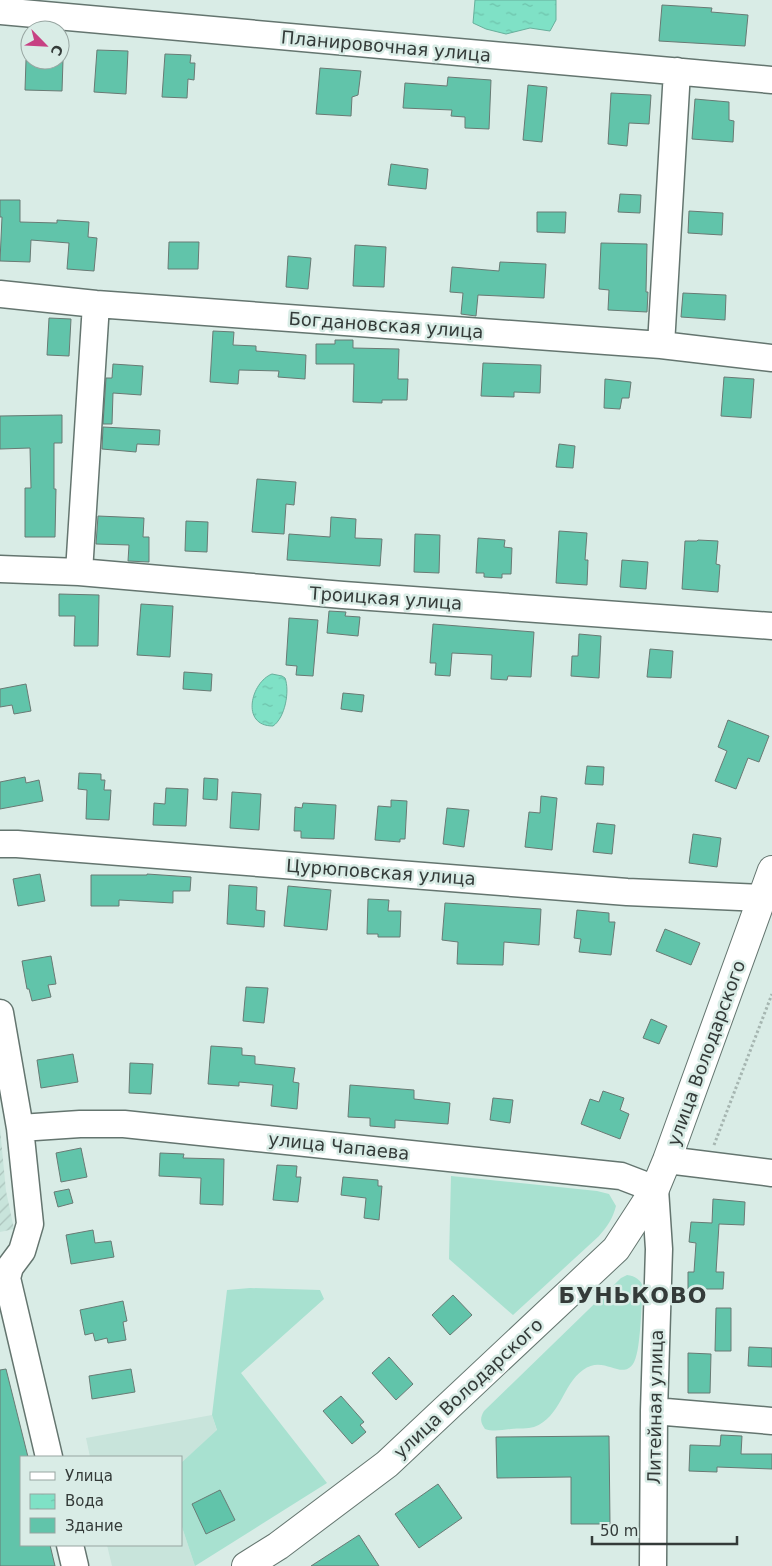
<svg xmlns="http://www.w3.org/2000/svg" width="772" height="1566" font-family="'DejaVu Sans',sans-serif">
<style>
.built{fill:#c8e4db}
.industrial{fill:url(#industrial-furrows)}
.garden{fill:#a8e1d0}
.water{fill:url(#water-ripples);stroke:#68af9c}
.building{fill:#61c4aa;stroke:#697a74}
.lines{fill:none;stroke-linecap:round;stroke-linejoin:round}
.minor-casing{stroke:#64756f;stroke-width:29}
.major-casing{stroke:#64756f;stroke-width:30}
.path{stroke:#a6b6b1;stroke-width:3;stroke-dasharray:2.5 2.5;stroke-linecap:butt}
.minor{stroke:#fff;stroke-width:26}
.major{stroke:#fff;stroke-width:28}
.labels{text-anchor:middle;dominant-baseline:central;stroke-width:5;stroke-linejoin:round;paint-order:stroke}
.street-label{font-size:18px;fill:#343b39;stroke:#d9ece6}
.district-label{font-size:22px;font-weight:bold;letter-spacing:1px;fill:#343b39;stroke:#d9ece6}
</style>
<defs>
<pattern id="industrial-furrows" width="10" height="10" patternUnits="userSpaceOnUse" patternTransform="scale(1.25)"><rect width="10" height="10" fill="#c8e4db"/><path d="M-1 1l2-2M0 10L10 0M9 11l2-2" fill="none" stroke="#acc4bd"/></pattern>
<pattern id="water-ripples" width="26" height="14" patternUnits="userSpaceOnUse" patternTransform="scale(1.25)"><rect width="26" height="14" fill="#7fe1c6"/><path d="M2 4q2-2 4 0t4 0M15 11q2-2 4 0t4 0" fill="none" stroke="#6ec2ab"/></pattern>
</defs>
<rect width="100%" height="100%" fill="#d9ece6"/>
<path class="built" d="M212,1415L217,1431L181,1463V1457H90L86,1438Z
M181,1524L195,1566H112L107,1545H181Z"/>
<path class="industrial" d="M0,1128L6,1191L14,1229L0,1232Z"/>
<path class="garden" d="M451,1176L597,1191L609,1194L616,1206C613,1218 607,1227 599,1236L513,1315L449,1259Z
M627,1275C635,1276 642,1280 643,1288C641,1305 641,1353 633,1364C621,1381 604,1354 583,1370C562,1385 561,1417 534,1427C528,1429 518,1428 511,1429C502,1430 493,1432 485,1429C480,1422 480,1418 484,1411L621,1278Z
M250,1288L320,1290L324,1299L241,1373L327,1483L195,1566L181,1524V1463L217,1430L212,1415L227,1290Z"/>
<path class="water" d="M475,0H556V20L550,31L530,28L506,34L486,29L473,23Z
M272,674L282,676L285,678C290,691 285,718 273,726C240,726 251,682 272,674Z"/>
<path class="building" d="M662,5L712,8L711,12L748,15L745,46L659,41Z
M97,50L128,51L126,94L94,92Z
M165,54L191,55L190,63H195L194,80L188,79L187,98L162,97Z
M26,60H63L62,91L25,90Z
M320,68L361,71L358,95L352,97L351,116L316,114Z
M448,77L491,80L489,129L465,128V117L451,116L452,110L403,108L405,83L447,86Z
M528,85L547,87L542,142L523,140Z
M611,93L651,95L649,124L629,123L627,146L608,144Z
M695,99L729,102V120L734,121L733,142L692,139Z
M391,164L428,169L426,189L388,185Z
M620,194L641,195L640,213L618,212Z
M0,200H20V222L57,223V220L89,222L88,237L97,238L94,271L67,269L69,243L31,240L30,262L0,261L2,217H0Z
M689,211L723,213L722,235L688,233Z
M537,212H566L565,233L537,232Z
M169,242H199L198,269H168Z
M601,243L647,244L646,292H648L647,312L608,310L609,290L599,289Z
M355,245L386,247L384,287L353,286Z
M288,256L311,258L308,289L286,287Z
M500,262L546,264L544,298L478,295L476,316L461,314L463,293L450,292L452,267L499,271Z
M683,293L726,295L725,320L681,317Z
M49,318L71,319L69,356L47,355Z
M213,331L234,332L233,345L256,346V351L306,355L305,379L278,377L279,371L239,370L238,384L210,382Z
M335,340H353V348L399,349L398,379H408L407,400H382V403L353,402L354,364H316V344H335Z
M483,363L541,365L540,393L514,392V397L481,396Z
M113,364L143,366L141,395L113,393L112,424H103L106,378H112Z
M724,377L754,379L751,418L721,416Z
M605,379L631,382L629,398H622L620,409L604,408Z
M62,415V443H54V489H56L55,537H25V488H31L30,448L0,449V416Z
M103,427L160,430L159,445L137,444L136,452L102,449Z
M559,444L575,446L573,468L556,467Z
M257,479L296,482L294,505L286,504L284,534L252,532Z
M98,516L144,518L143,537H149V562L128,561L129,545L96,544Z
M331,517L356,519L355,538L382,539L380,566L287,560L289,534L330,537Z
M186,521L208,522L207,552L185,551Z
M559,531L587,533L585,560H588L587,585L556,583Z
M415,534L440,535L439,573L414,572Z
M478,538L505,540L504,547L512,548L511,574H502V578L484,577V573H476Z
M698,540L718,541L716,564L720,565L718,592L682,589L685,541H697Z
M622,560L648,562L646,589L620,587Z
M59,594L99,595L98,646H74L75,616H59Z
M141,604L173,606L170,657L137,655Z
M329,611L346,612L345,616L360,617L358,636L327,633Z
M289,618L318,620L313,676L296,675L297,666L286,665Z
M433,624L534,632L531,677L508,676L507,680L491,679L492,655L452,653L450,676L435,675L436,663H430Z
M579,634L601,636L599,678L571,676L572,656H578Z
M650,649L673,651L671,678L647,677Z
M184,672L212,674L211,691L183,689Z
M26,684L31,711L14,714L12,705L0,707V689Z
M343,693L364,695L362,712L341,709Z
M728,720L769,736L759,762L748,758L736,789L715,781L727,751L718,747Z
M587,766L604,767L603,785L585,784Z
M79,773L101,774V780H105L104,790H111L109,820L86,819L87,790L78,789Z
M25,777L26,783L39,780L43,801L0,809V782Z
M204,778L218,779L217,800L203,799Z
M166,788L188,789L186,826L153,825L154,803L165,804Z
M232,792L261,794L259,830L230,828Z
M541,796L557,798L552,850L525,847L529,812L540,813Z
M391,800L407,801L405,839H400V842L375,840L378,806L391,807Z
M303,803L336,805L334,839L301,838V831H294L295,807L302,808Z
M447,808L469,810L464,847L443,844Z
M597,823L615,825L612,854L593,852Z
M693,834L721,838L717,867L689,863Z
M40,874L45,901L18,906L13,879Z
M147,874L191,877L190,891H173V903L119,900V906H91V875H147Z
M229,885L257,887L256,910L265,911L264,927L227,924Z
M288,886L331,890L327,930L284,926Z
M368,899L389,900L388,911H401L400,937H378V934H367Z
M445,903L541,909L539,945L504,942L503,965L457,964L458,942L442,940Z
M577,910L609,913V922H615L611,955L579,952L581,939L574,938Z
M665,929L700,943L691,965L656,951Z
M51,956L56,984L48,985L51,997L32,1001L29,989H27L22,961Z
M246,987L268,988L264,1023L243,1021Z
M651,1019L667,1026L659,1044L643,1038Z
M211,1046L242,1048V1055L255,1056V1064L295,1068L293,1082L299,1083L297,1109L271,1106L273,1085L239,1082V1086L208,1084Z
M73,1054L78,1082L41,1088L37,1060Z
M130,1063L153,1064L151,1094L129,1093Z
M350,1085L414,1090V1099L450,1103L448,1124L395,1120V1128L370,1126V1118L348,1117Z
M603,1091L624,1098L620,1110L629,1114L620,1139L581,1124L590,1099L599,1102Z
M493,1098L513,1100L510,1123L490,1120Z
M81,1148L87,1177L61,1182L56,1153Z
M160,1153L184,1154L183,1158L224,1159L223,1205L200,1204L201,1178L159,1176Z
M277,1165L297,1166L296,1177H301L298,1202L273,1200Z
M343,1177L378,1180V1186H382L379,1220L364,1218L366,1198L341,1195Z
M69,1189L73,1203L58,1207L54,1192Z
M713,1199L745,1202L744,1225L719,1224L716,1272H724L723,1289H688V1272H694L696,1243L689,1242L691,1222L712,1223Z
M93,1230L95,1243L111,1241L114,1257L71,1264L66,1235Z
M453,1295L472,1315L450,1335L432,1315Z
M123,1301L127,1321L123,1322L126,1340L108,1343L107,1338L95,1341L93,1333L85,1335L80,1310Z
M716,1308H731V1351H715Z
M749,1347L772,1348V1367L748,1366Z
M688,1353L711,1354L710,1393H688Z
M389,1357L413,1384L396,1400L372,1373Z
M6,1369L28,1457H21V1545H50L55,1566H0V1370Z
M131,1369L135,1392L92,1399L89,1376Z
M341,1396L364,1422L360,1425L366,1432L352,1444L323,1411Z
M721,1435L742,1436L741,1454H772V1469L717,1467V1472L689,1471L690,1445L720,1446Z
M609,1436L610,1524H571V1477L497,1478L496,1437Z
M438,1484L462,1518L419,1548L395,1514Z
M220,1490L235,1520L206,1534L192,1504Z
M359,1535L379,1566H311Z"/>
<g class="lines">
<defs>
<path id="minor" d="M0,11L772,80
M0,294L96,304L661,345L772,358
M661,345L677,71
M0,569L79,572L343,595L772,626
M79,572L96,304
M0,844H17L627,892L762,898
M0,1013L20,1128L30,1224L22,1251L10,1267L7,1278L49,1457
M20,1128L80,1124H124L621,1176L655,1189L659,1249L654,1411L653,1566
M667,1160L772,1173
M654,1411L772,1421
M70,1545L75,1566"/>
<path id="major" d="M246,1566L278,1546L387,1464L616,1249L655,1189L667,1160L772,870"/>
</defs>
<use href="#minor" class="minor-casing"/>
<use href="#major" class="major-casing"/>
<path class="path" d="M714,1145L772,994"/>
<use href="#minor" class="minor"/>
<use href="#major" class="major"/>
</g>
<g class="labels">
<g class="street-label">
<text transform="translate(386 46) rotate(5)">Планировочная улица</text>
<text transform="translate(386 325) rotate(4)">Богдановская улица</text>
<text transform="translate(386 598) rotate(4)">Троицкая улица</text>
<text transform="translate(381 872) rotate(4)">Цурюповская улица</text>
<text transform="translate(706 1053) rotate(-70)">улица Володарского</text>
<text transform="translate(339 1146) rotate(6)">улица Чапаева</text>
<text transform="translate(468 1388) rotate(-43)">улица Володарского</text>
<text transform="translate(655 1407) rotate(-89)">Литейная улица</text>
</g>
<g class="district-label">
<text x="633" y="1295">БУНЬКОВО</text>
</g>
</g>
<rect x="20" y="1456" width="162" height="90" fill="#d9ece6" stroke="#97a5a1"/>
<rect x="30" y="1472" width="25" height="8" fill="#ffffff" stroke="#97a5a1"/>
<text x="65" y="1481" font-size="15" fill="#343b39">Улица</text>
<rect x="30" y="1494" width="25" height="15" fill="url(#water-ripples)" stroke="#97a5a1"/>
<text x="65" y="1506" font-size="15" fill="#343b39">Вода</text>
<rect x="30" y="1518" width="25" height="15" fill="#61c4aa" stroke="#97a5a1"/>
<text x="65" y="1531" font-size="15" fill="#343b39">Здание</text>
<g transform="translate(45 45) rotate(114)"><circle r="24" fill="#d9ece6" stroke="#97a5a1"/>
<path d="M0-4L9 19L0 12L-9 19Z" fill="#c74183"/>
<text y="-8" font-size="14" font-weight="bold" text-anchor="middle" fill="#343b39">С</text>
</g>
<path d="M592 1536v8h145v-8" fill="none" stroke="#343b39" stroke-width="2.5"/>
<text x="600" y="1536" font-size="15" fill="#343b39" stroke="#d9ece6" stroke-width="4" paint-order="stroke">50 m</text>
</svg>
